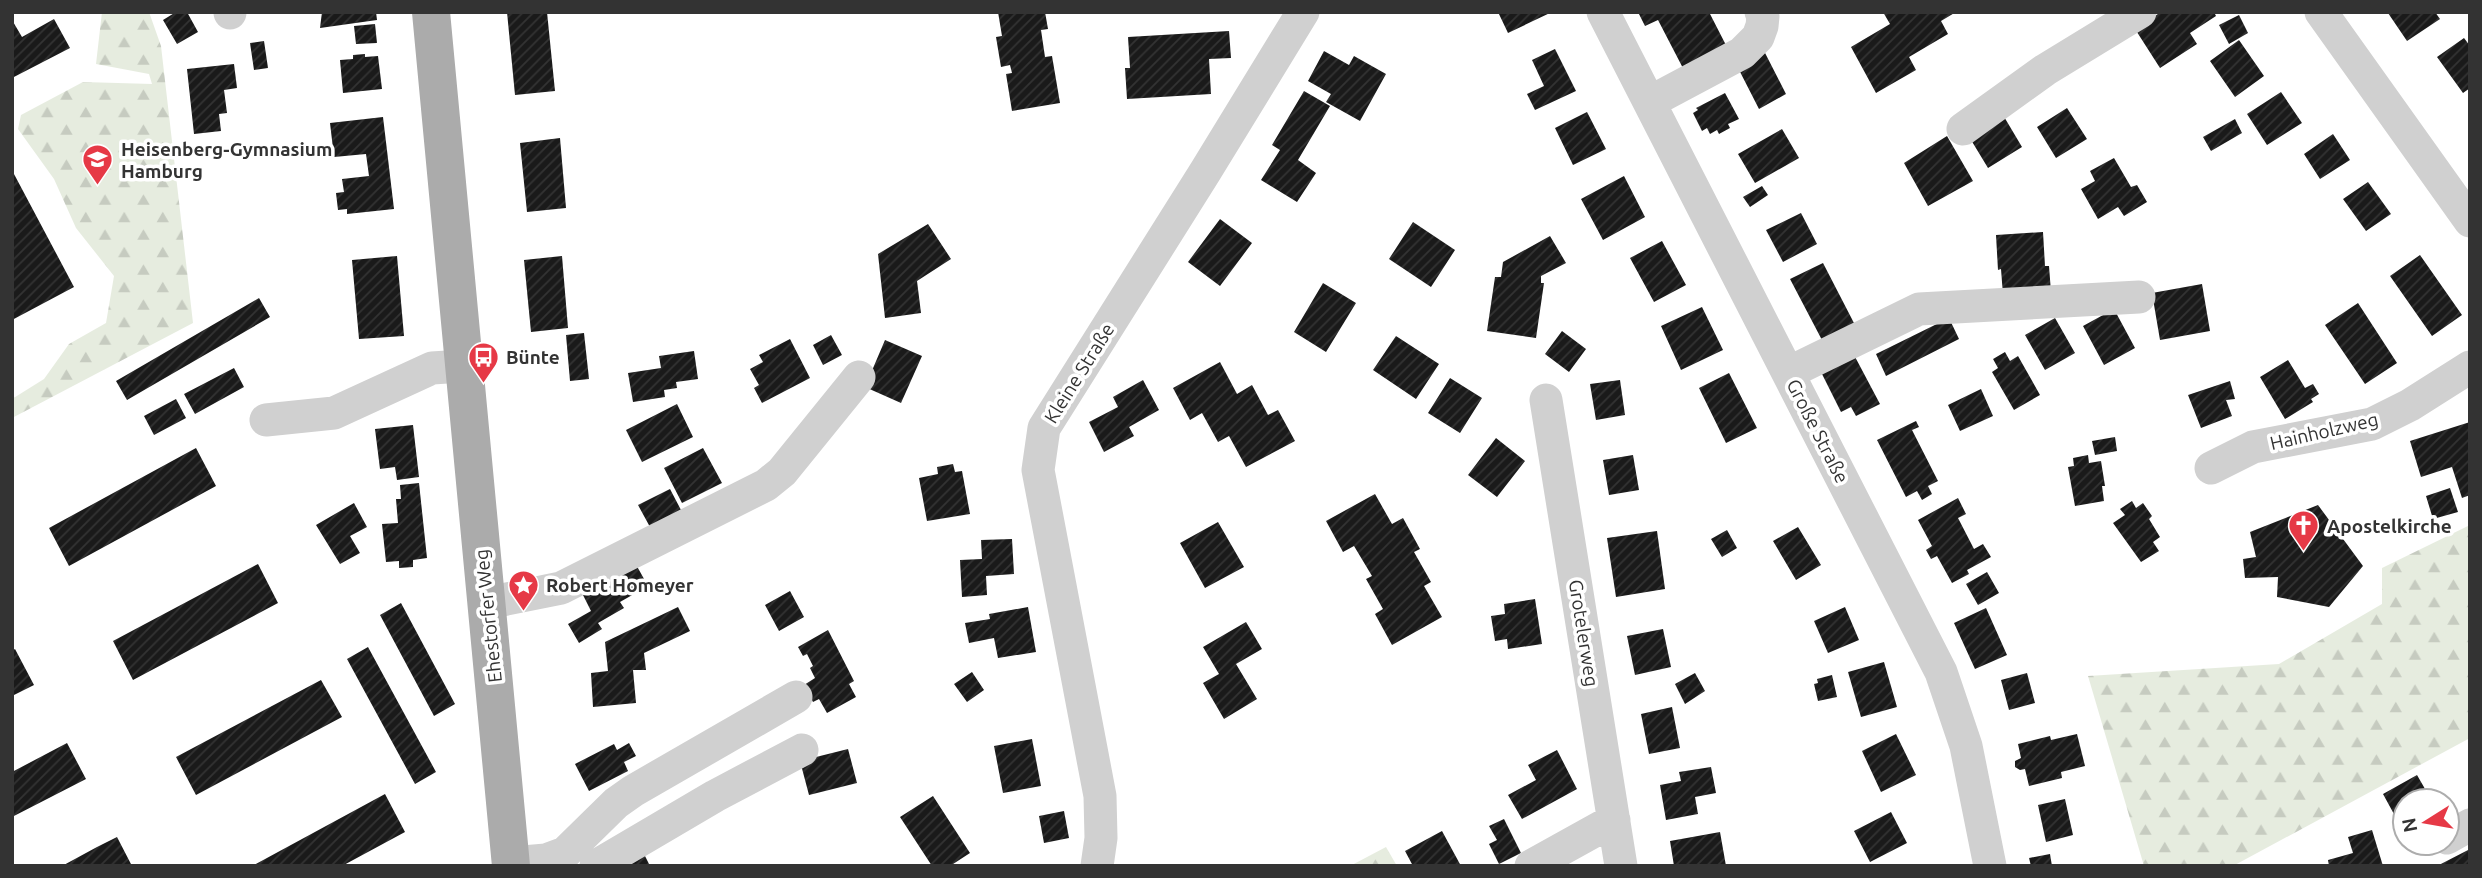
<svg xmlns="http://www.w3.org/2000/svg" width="2482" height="878" font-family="Ubuntu,sans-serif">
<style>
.forest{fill:url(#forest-firs)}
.building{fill:url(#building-hatch)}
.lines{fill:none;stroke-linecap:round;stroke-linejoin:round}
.minor{stroke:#d0d0d0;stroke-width:33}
.major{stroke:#ababab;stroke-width:38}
.labels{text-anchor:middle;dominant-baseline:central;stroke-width:7;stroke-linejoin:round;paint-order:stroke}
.poi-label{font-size:19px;font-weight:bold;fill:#333;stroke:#fff;text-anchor:start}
.street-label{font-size:19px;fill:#333;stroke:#fff}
</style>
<defs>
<pattern id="forest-firs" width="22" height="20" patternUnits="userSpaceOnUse" patternTransform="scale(1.75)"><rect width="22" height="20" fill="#e6ecdf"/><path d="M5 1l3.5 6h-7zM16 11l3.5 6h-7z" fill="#c6cbc0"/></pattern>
<pattern id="building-hatch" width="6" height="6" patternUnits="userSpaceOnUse" patternTransform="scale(1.75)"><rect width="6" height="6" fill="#1a1a1a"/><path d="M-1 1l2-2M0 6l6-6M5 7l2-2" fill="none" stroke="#333"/></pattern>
</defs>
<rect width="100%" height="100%" fill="#fff"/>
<path class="forest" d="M102,12H149L161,46L193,323L12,418V399L44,379L69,344L106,323L114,276L76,228L54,179L18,129L21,115L83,82L152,84L149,74L96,64Z
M2470,525V738L2233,866H2144L2088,676L2279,664L2382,604V568Z
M1386,847L1397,866H1350Z"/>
<path class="building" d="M176,12H187L198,32L177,44L163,20Z
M322,12H376L377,20L320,28Z
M507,12H547L555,91L515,95Z
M998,12H1045L1048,29L1041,30L1045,57L1052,56L1060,103L1012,111L1006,74L1012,73L1010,65L1001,67L996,37L1002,36Z
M1498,12H1552L1508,33Z
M1638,12H1709L1729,51L1686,74L1658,20L1645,26Z
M1883,12H1956L1941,21L1948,34L1909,57L1916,70L1876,93L1851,47L1890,24Z
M2161,12H2214L2216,16L2190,33L2197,44L2160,68L2135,29Z
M2390,12H2435L2440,19L2407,41L2388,13Z
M2239,15L2248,33L2229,44L2219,25Z
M54,19L70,48L12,78V20L22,37Z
M375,24L377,43L356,44L354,26Z
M1229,31L1231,58L1209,59L1211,94L1127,99L1125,68H1130L1128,37Z
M2464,38L2470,46V88L2463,93L2437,57Z
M2239,40L2264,76L2235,97L2210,61Z
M264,41L268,68L254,70L250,43Z
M1555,49L1576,91L1535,110L1527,94L1544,86L1532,60Z
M1763,49L1786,94L1759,109L1736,64Z
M1324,51L1349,65L1354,56L1386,74L1360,121L1326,102L1331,94L1308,81Z
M365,54V57L378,56L382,89L343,93L340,60L353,59V55Z
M234,64L237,88L224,90L227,113L219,114L221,131L194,134L187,69Z
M1304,91L1330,106L1298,160L1316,173L1297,202L1261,180L1280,150L1272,145Z
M2281,92L2302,123L2267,145L2247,114Z
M1725,93L1739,119L1728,124L1730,128L1719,134L1717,130L1710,134L1707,128L1702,131L1693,113L1698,110L1696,108Z
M2067,108L2087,139L2056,158L2037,127Z
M1587,112L1606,149L1573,165L1555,128Z
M2003,115L2022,147L1988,168L1968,135Z
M383,117L394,209L347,214V209L338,210L336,193L344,192L342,179L369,176L366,154L334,157L330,123Z
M2235,119L2242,133L2211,151L2203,137Z
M1782,129L1799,158L1755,183L1738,154Z
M2333,134L2350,160L2320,179L2304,154Z
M1947,136L1973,181L1928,206L1904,163Z
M560,138L566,208L527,212L520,143Z
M2114,158L2131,187L2137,185L2147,202L2124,216L2118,207L2098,219L2081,189L2095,181L2090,171Z
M14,174L74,287L12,320V175Z
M1624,176L1645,217L1603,240L1581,199Z
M2368,182L2391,214L2366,231L2343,199Z
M1762,186L1768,195L1750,207L1743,197Z
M1801,213L1817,244L1783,262L1766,230Z
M1220,219L1252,243L1220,286L1188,262Z
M1413,222L1455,250L1431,287L1389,259Z
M928,224L951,259L917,281L921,313L885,318L878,254Z
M2043,232L2045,266H2049L2051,292L2003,295L2001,269L1998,270L1996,235Z
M1550,236L1566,263L1541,276V283H1544L1536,338L1487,331L1495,277H1501L1503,262Z
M1662,241L1686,285L1654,302L1630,258Z
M2420,255L2462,315L2432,336L2390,276Z
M397,256L404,336L359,339L352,260Z
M562,256L568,328L531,332L524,260Z
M1823,263L1855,325L1823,342L1790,279Z
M1323,283L1356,303L1326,352L1294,332Z
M2202,284L2210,331L2160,340L2152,293Z
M259,298L270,317L127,400L116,381Z
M2358,303L2397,363L2365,384L2325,325Z
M1702,307L1723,350L1681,370L1661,326Z
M2114,309L2135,348L2104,365L2083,326Z
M1949,318L1959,339L1886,376L1876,354Z
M2055,318L2075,353L2045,370L2025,335Z
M1562,331L1586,349L1569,372L1545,354Z
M584,333L589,379L570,381L566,335Z
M831,335L842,355L823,365L813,345Z
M1396,336L1439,364L1416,399L1373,370Z
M790,339L810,378L762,403L754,388L759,385L750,369L763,362L759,355Z
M885,340L922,356L901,403L865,387Z
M694,351L698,379L676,382L677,388L664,390L665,397L633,402L628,373L661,368L659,356Z
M2005,352L2010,361L2018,356L2040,395L2014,410L1992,372L1998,368L1993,359Z
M1853,353L1880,404L1856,416L1851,407L1841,412L1820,370Z
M2288,360L2305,388L2313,384L2319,394L2311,399L2313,402L2285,419L2260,377Z
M1220,362L1237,394L1252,385L1268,415L1278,410L1295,441L1246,467L1229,436L1218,442L1202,413L1190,420L1173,388Z
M234,368L244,387L195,414L184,394Z
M1729,373L1757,428L1726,443L1699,388Z
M1450,378L1482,398L1460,433L1428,413Z
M1143,380L1159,410L1129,427L1134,436L1104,452L1089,422L1118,407L1113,397Z
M1620,380L1625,415L1596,420L1590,384Z
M2230,381L2235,399L2226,400L2232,416L2201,428L2188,395Z
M1981,389L1993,416L1960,431L1948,405Z
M176,399L186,418L154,435L144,416Z
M677,404L693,437L642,462L626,430Z
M1916,421L1919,427L1912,430L1938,481L1928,486L1932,494L1922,500L1917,491L1906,497L1877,440Z
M2470,422V495L2462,498L2452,467L2421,477L2410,441Z
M413,425L419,477L397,480L395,467L380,469L375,429Z
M2115,437L2117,451L2095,455L2092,441Z
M1496,438L1525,461L1497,497L1468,475Z
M196,448L216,486L69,566L49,528Z
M703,448L722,483L682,503L664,468Z
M1633,455L1639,490L1609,495L1603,460Z
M2088,455L2089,463L2101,461L2105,486H2102L2104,501L2075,506L2068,467L2074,466L2073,458Z
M953,464L955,472L962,471L970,514L927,521L919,478L938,474L937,467Z
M419,483L427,558L413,560V567L399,568V561L386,562L382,524L398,523L396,499H401L400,485Z
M2450,488L2458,512L2433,519L2426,496Z
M670,489L681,510L650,527L638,505Z
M1375,494L1392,524L1403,518L1420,549L1414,552L1431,582L1424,586L1442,617L1392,645L1375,614L1383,609L1366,579L1372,576L1354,546L1343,552L1326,521Z
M1958,498L1966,514L1958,518L1974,549L1983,544L1991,557L1967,570L1969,574L1952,583L1937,556L1931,559L1926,550L1932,546L1918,520Z
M2132,501L2136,508L2143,503L2152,516L2149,519L2160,537L2153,542L2159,551L2141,562L2113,523L2125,515L2120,509Z
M354,503L367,527L350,536L360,553L340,564L316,525Z
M2318,505L2363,566L2329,607L2277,597L2278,577L2245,578L2243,559L2256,557L2250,532Z
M1218,522L1244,567L1205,588L1180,543Z
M1798,527L1821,565L1796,580L1773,541Z
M1727,530L1737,548L1722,557L1711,539Z
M1657,531L1665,589L1616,597L1607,538Z
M1012,539L1014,574L986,576L987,595L962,597L960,560L982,559L981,540Z
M634,561L648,586L620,602L624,608L598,623L602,629L579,643L568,624L591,611L581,591Z
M258,564L278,603L133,680L113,641Z
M1987,572L1999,593L1978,605L1966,584Z
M790,591L804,617L779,631L765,605Z
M1535,599L1542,644L1508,649L1507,639L1495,641L1491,616L1505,614L1504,604Z
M401,603L455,704L434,716L380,615Z
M678,607L690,631L644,653L646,670H633L636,703L593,707L591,673L608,671L605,642Z
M1028,607L1036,652L998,658L994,638L969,643L965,623L990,619L989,614Z
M1845,607L1859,640L1828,653L1814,621Z
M1986,608L2007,655L1975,669L1954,623Z
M1246,622L1262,649L1236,664L1257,699L1224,719L1203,683L1219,674L1203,647Z
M1663,629L1671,667L1635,675L1627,636Z
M828,630L854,681L849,684L856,697L827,713L819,699L813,702L804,685L815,678L810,668L813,666L807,654L803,656L798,647Z
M368,647L436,772L415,784L347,659Z
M15,649L34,685L12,696V651Z
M1884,662L1897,707L1861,717L1848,672Z
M972,672L984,690L967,702L954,684Z
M1695,673L1705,691L1685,704L1675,684Z
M2027,673L2035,703L2009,710L2001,680Z
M1832,675L1837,697L1818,701L1814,684L1818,683L1817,679Z
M321,680L342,717L196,795L176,757Z
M1672,707L1680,748L1649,754L1641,714Z
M1896,734L1916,775L1881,792L1862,751Z
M2077,734L2085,766L2061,772L2062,778L2029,786L2025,769L2020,770L2015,767V761L2021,758L2018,744L2050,736L2051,740Z
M1032,739L1041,786L1003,793L994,746Z
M67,743L86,779L12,817V772Z
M629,743L636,756L624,762L628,771L589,791L575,764L614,744L617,750Z
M848,749L857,783L809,795L800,761Z
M1557,750L1577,789L1522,819L1508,795L1536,780L1528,765Z
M1711,767L1716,793L1695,797L1698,814L1666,820L1660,785L1681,781L1679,772Z
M2417,775L2432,801H2405V825L2401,827L2383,794Z
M385,794L405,832L342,866H252Z
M933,796L970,853L950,866H932L900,817Z
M2065,799L2073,835L2046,842L2038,805Z
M1064,811L1069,838L1044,843L1039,816Z
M1891,812L1907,843L1870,862L1854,831Z
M1504,819L1521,853L1499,864L1489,844L1497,840L1489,826Z
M2372,830L2383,866H2329L2328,860L2353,853L2348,837Z
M1442,831L1461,866H1413L1405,851Z
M1720,832L1726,866H1674L1670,841Z
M117,837L132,866H62L97,847Z
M2470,849V866H2437Z
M642,850L650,866H614Z
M2050,854L2052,866H2031L2029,858Z"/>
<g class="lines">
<path class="minor" d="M1603,12L1941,672L1966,746L1990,866
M2321,12L2470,221
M230,13V12
M1650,102L1742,53L1758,37L1762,26L1763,16L1761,12
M1963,129L2045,70L2140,12
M1788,373L1919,309L2139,297
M1546,400L1621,866
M266,420L334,413L432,368L463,366
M2211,468L2253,447L2372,424L2410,405L2470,367
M487,603L561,588L766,485L782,472L859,377
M2447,838L2470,825
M511,863L546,860L565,853L616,803L633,791L796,697
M596,866L715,796L802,750
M1097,866L1101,838L1100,796L1038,470L1044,428L1205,172L1303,12
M1531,866L1614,820"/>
<path class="major" d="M431,12L511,866"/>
</g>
<defs>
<symbol id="school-pin" viewBox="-11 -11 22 30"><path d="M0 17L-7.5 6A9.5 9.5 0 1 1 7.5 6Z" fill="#e63946" stroke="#fff"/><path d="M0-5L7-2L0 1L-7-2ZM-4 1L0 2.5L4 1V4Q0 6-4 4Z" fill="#fff"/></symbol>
<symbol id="bus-pin" viewBox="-11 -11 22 30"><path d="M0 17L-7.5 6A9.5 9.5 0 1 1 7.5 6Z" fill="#e63946" stroke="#fff"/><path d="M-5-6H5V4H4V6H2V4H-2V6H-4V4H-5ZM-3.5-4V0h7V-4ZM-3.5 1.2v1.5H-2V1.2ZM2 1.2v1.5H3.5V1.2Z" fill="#fff"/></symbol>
<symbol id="church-pin" viewBox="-11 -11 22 30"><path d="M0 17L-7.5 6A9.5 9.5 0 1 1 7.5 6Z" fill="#e63946" stroke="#fff"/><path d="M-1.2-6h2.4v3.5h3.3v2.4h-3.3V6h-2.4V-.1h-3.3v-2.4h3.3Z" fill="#fff"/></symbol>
<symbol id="sight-pin" viewBox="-11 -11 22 30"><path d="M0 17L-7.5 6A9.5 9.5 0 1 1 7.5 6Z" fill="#e63946" stroke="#fff"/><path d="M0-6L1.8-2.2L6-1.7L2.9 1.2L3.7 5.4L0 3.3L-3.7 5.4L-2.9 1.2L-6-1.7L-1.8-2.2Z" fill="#fff"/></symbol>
</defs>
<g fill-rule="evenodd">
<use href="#school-pin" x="80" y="142" width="35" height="47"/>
<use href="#bus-pin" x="466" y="340" width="35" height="47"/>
<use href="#church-pin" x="2286" y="508" width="35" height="47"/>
<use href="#sight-pin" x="506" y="568" width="35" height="47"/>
</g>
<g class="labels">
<g class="poi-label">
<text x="121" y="149">Heisenberg-Gymnasium<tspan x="121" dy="22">Hamburg</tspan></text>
<text x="506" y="357">Bünte</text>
<text x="2327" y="526">Apostelkirche</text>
<text x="546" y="585">Robert Homeyer</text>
</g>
<g class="street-label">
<text transform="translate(1079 373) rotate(-58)">Kleine Straße</text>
<text transform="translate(1818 431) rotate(63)">Große Straße</text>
<text transform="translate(2324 431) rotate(-13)">Hainholzweg</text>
<text transform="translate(488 616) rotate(-96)">Ehestorfer Weg</text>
<text transform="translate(1584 633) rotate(81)">Grotelerweg</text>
</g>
</g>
<rect width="2482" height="878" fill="none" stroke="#333333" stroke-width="28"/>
<g transform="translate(2426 822) rotate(259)"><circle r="33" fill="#ffffff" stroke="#adadad" stroke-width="2"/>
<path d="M0-5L12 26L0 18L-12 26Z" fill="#e63946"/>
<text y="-10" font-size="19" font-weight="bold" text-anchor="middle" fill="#333333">N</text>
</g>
</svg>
